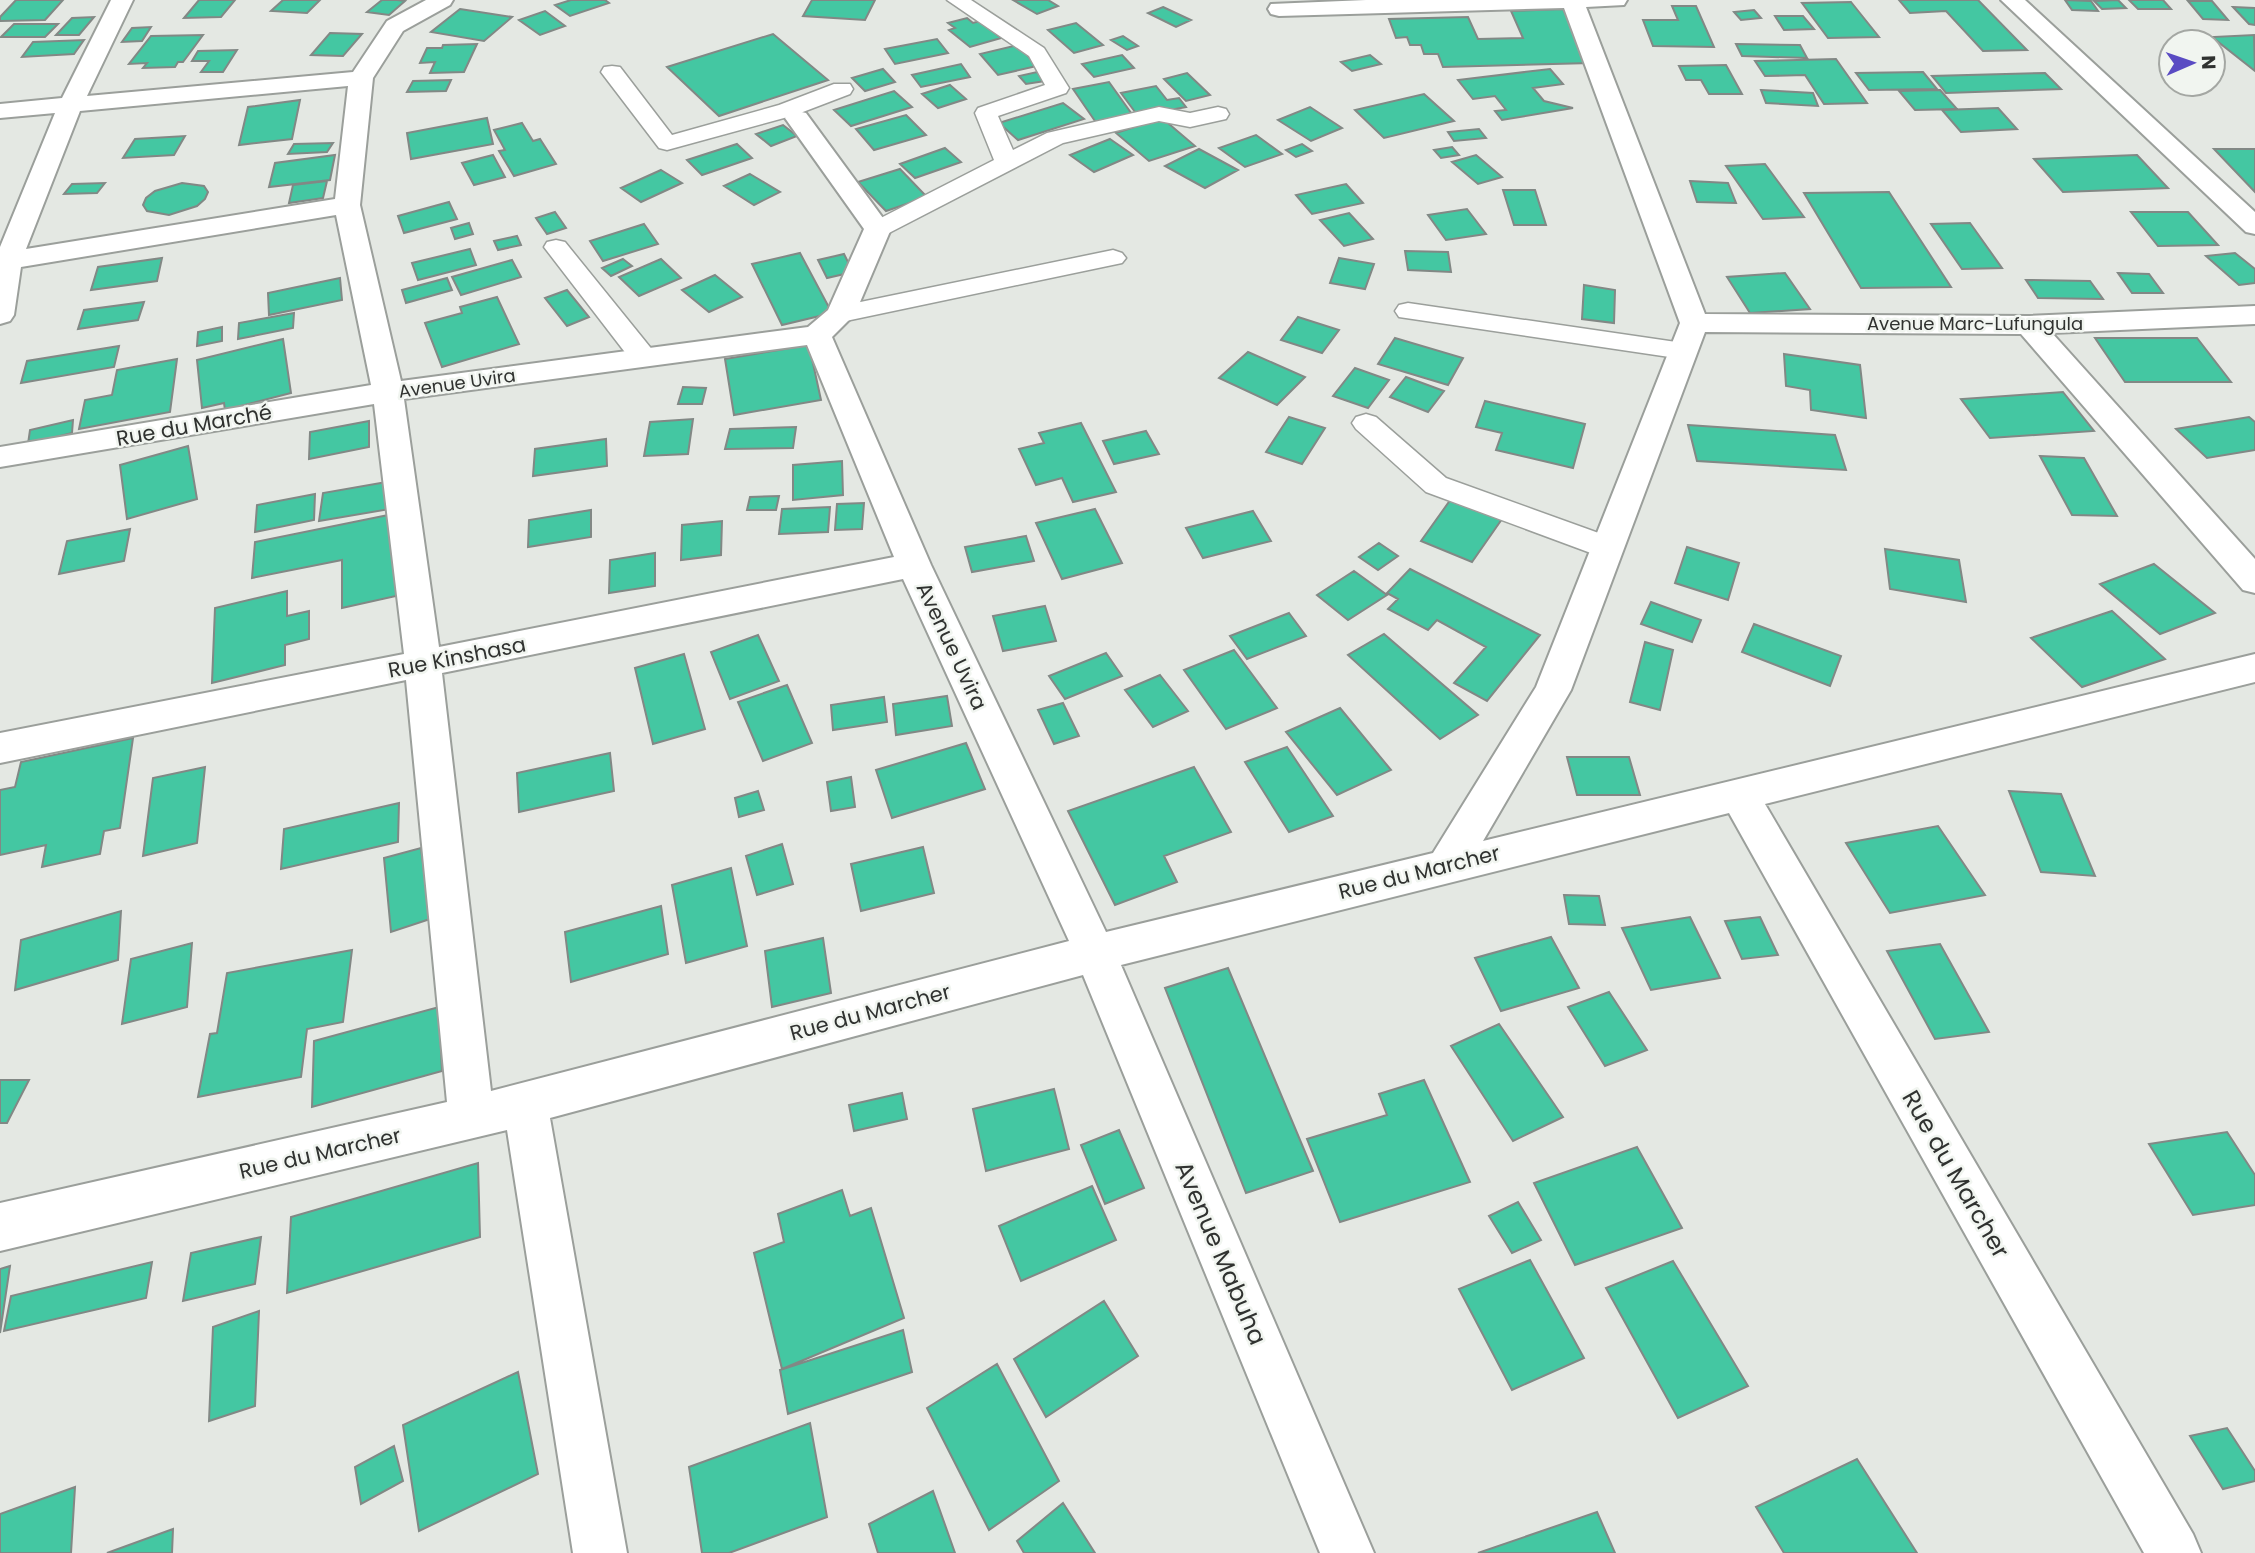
<svg xmlns="http://www.w3.org/2000/svg" width="2255" height="1553" font-family="Poppins,sans-serif">
<style>
.building{fill:#44c7a2;stroke:#828885;stroke-width:2}
.lines{fill:none;stroke-linecap:round;stroke-linejoin:round}
.service-casing{stroke:#9b9f9b;stroke-width:3}
.minor-casing{stroke:#9b9f9b;stroke-width:4}
.service{fill:#fff;fill-rule:evenodd}
.minor{fill:#fff;fill-rule:evenodd}
.labels{text-anchor:middle;dominant-baseline:central;stroke-width:5;stroke-linejoin:round;paint-order:stroke}
.far-street-label{font-size:18px;fill:#303230;stroke:#f1f5f0}
.street-label{font-size:21px;fill:#303230;stroke:#f1f5f0}
.near-street-label{font-size:24px;fill:#303230;stroke:#f1f5f0}
</style>
<rect width="100%" height="100%" fill="#e4e8e3"/>
<path class="building" d="M16,0H63L45,20L0,21V17Z
M199,0H235L221,17L184,18Z
M283,0H320L307,13L271,11Z
M382,0H397L405,1L389,15L367,12Z
M571,0H605L609,3L570,16L555,5Z
M812,0H875L865,20L803,16Z
M1013,0H1048L1058,6L1037,14Z
M1899,0H1978L2027,50L1983,51L1946,11L1910,13Z
M2065,0L2091,1L2098,11L2072,10Z
M2118,0L2126,8L2102,9L2094,1Z
M2129,0H2163L2171,9H2138Z
M2188,1H2212L2228,20L2203,19Z
M1851,2L1879,37L1828,38L1802,3Z
M1672,6H1696L1714,47L1653,46L1643,20H1678Z
M1163,7L1191,20L1176,27L1148,13Z
M2233,7L2255,8V25L2249,24Z
M460,9L512,17L484,41L431,32Z
M1563,9L1590,63L1443,67L1438,54H1424L1421,45H1410L1407,37L1396,38L1389,19L1468,17L1478,39L1523,38L1511,11Z
M1754,10L1761,18L1741,20L1734,12Z
M545,11L565,26L540,35L519,20Z
M1775,16H1803L1814,29L1784,30Z
M94,17L79,35H56L72,18Z
M967,18L973,23L980,21L1001,38L970,47L949,30L955,28L948,23Z
M1076,23L1103,45L1074,53L1048,30Z
M14,24H58L45,37H1Z
M151,27L142,41L122,42L132,28Z
M330,33L362,34L343,56L311,55Z
M773,34L828,80L719,116L667,67Z
M203,35L183,62H178L175,67L143,68L147,63L129,64L151,36Z
M2254,35L2255,71L2212,37Z
M1123,36L1138,46L1127,50L1111,40Z
M937,39L948,53L895,64L885,49Z
M84,40L74,54L22,57L33,42Z
M477,44L464,72L430,73L435,62L420,63L427,48H442L443,45Z
M1736,44L1800,45L1807,58L1742,56Z
M1018,45L1037,66L998,75L980,54Z
M237,50L223,72H201L209,61H192L198,51Z
M1122,55L1134,68L1094,77L1082,64Z
M1370,55L1381,64L1352,71L1341,62Z
M1836,59L1867,103L1824,104L1805,75L1765,76L1755,61Z
M961,64L970,77L921,87L912,75Z
M1726,65L1742,94H1709L1701,80H1686L1679,66Z
M883,69L895,82L865,91L852,78Z
M1550,69L1563,84L1533,88L1544,101L1573,108L1502,120L1495,111L1506,110L1495,96L1473,99L1458,80Z
M1037,72L1045,81L1026,84L1019,76Z
M1923,72L1937,89L1869,90L1856,73Z
M1187,73L1210,95L1186,101L1164,79Z
M2045,73L2061,89L1946,93L1932,76Z
M451,80L446,91L407,92L413,81Z
M1109,82L1134,117L1097,124L1073,89Z
M950,85L966,99L938,108L922,94Z
M1156,86L1167,100L1179,98L1186,107L1138,116L1121,93Z
M1761,90L1813,93L1818,106L1766,103Z
M1940,90L1957,109L1915,110L1899,91Z
M894,91L912,107L851,126L834,110Z
M1424,94L1454,121L1384,138L1355,110Z
M300,100L292,139L239,145L248,107Z
M1063,103L1084,119L1018,140L999,123Z
M1310,107L1342,128L1311,141L1278,120Z
M1998,108L2017,129L1961,132L1942,110Z
M906,115L926,135L874,150L856,129Z
M487,118L493,144L411,159L407,133Z
M1162,118L1195,146L1149,161L1116,133Z
M522,123L533,141L540,139L556,164L514,176L499,151L505,150L494,130Z
M783,125L797,136L771,146L756,134Z
M1479,129L1486,138L1454,141L1448,132Z
M1256,135L1282,154L1245,167L1219,148Z
M185,136L174,155L123,158L135,139Z
M1110,139L1133,155L1094,172L1070,155Z
M333,143L327,152L288,154L294,144Z
M737,144L752,158L702,175L687,160Z
M1302,144L1312,151L1296,157L1286,150Z
M1452,147L1459,155L1441,158L1434,150Z
M945,148L961,162L915,178L900,164Z
M1199,149L1238,170L1205,188L1165,166Z
M2214,149H2255V192Z
M335,155L330,180L269,187L275,163Z
M493,155L505,177L474,185L462,163Z
M1476,155L1502,177L1478,184L1452,162Z
M2137,155L2168,188L2063,192L2034,159Z
M1765,164L1804,217L1763,219L1726,166Z
M900,169L927,197L886,211L858,182Z
M661,170L682,183L641,202L621,188Z
M750,174L780,192L754,205L724,186Z
M327,181L323,198L289,203L293,185Z
M1690,181L1728,183L1736,203L1697,202Z
M105,183L97,193L64,194L72,184Z
M182,183L204,186L208,192L205,199L197,206L169,215L147,211L143,205L146,198L155,191Z
M1346,184L1363,203L1312,214L1296,195Z
M1503,190H1535L1546,225H1514Z
M1889,192L1951,287L1861,288L1804,193Z
M449,202L457,219L404,233L398,216Z
M1467,209L1486,234L1446,240L1428,215Z
M555,212L566,228L547,234L536,218Z
M2131,212H2188L2218,245L2158,246Z
M1349,213L1373,239L1344,246L1320,220Z
M469,223L473,234L455,239L451,228Z
M1970,223L2002,268L1962,269L1931,224Z
M644,224L658,244L603,261L590,241Z
M517,236L521,245L498,250L494,241Z
M470,249L476,265L418,280L412,263Z
M1405,251L1448,252L1451,272L1408,270Z
M800,253L832,313L782,325L752,264Z
M2235,253L2255,269V283L2239,285L2206,256Z
M844,254L853,272L827,278L818,260Z
M162,258L157,281L91,290L98,267Z
M1339,258L1374,264L1365,289L1330,283Z
M623,259L632,266L611,276L602,268Z
M661,259L681,278L639,296L619,277Z
M512,260L521,277L461,295L452,277Z
M1785,273L1810,309L1750,313L1727,277Z
M2118,273L2149,274L2163,293H2132Z
M715,275L742,297L709,312L682,290Z
M340,278L342,300L269,315L268,293Z
M447,278L452,290L406,303L402,290Z
M2026,280L2090,281L2103,299L2038,298Z
M1584,285L1615,290L1614,323L1582,319Z
M567,290L589,317L567,326L545,298Z
M497,297L519,344L442,367L425,323L462,313L460,307Z
M144,302L138,320L78,329L84,310Z
M294,313L293,328L238,339L239,323Z
M1298,317L1339,330L1322,353L1281,340Z
M222,327V341L197,346L198,332Z
M1395,338L1463,358L1448,385L1378,364Z
M2095,338H2197L2231,382H2125Z
M283,339L291,393L225,410L224,403L202,408L197,360Z
M809,345L821,400L734,415L725,359Z
M119,346L114,367L21,383L27,361Z
M1248,352L1305,377L1277,405L1219,378Z
M1784,354L1860,365L1866,418L1811,410L1810,390L1786,386Z
M177,359L170,412L79,429L85,400L112,395L117,370Z
M1355,368L1389,380L1368,408L1333,396Z
M1406,377L1444,391L1428,412L1390,397Z
M683,387L706,388L702,404H678Z
M2063,392L2094,431L1990,438L1961,399Z
M1485,401L1585,424L1573,468L1496,450L1502,433L1476,427Z
M1289,417L1325,428L1302,464L1266,452Z
M2249,417L2255,422V450L2207,458L2176,429Z
M693,419L688,454L644,456L650,422Z
M73,420L72,433L28,444L30,430Z
M369,421V447L309,459L310,432Z
M1081,423L1116,492L1073,502L1062,478L1036,485L1019,449L1044,443L1039,433Z
M1688,425L1835,435L1846,470L1697,461Z
M796,427L793,448L725,449L730,429Z
M1146,431L1159,454L1114,464L1103,441Z
M606,439L607,466L533,476L535,449Z
M188,446L197,499L127,519L120,465Z
M2040,456L2084,458L2117,516L2072,515Z
M842,461L843,495L793,500V465Z
M398,480L396,508L319,521L323,493Z
M315,494L314,520L255,532L257,505Z
M779,496L776,510H747L750,497Z
M1451,499L1502,519L1472,562L1421,541Z
M864,503L862,529L835,530L837,504Z
M830,507L828,532L779,534L782,509Z
M1095,509L1122,563L1062,579L1036,523Z
M591,510V537L528,547L529,520Z
M1253,511L1271,541L1203,558L1186,528Z
M403,512L405,594L342,608V560L252,578L255,542Z
M722,521L721,555L681,560L682,525Z
M130,529L124,561L59,574L67,541Z
M1026,536L1034,561L972,572L965,547Z
M1379,543L1398,556L1378,570L1359,557Z
M1687,547L1739,563L1728,600L1675,583Z
M1885,549L1959,560L1966,602L1890,589Z
M655,553V586L609,593L610,560Z
M2154,564L2215,613L2160,634L2100,584Z
M1410,569L1540,635L1487,701L1454,683L1486,647L1437,620L1428,630L1388,609L1398,599L1387,593Z
M1354,571L1387,595L1348,620L1317,595Z
M287,591V616L309,611V639L285,645V665L212,683L215,608Z
M1651,602L1701,620L1692,642L1641,624Z
M1045,606L1056,641L1003,651L993,616Z
M2112,611L2165,659L2082,687L2031,638Z
M1289,613L1306,636L1247,659L1230,636Z
M1754,624L1841,656L1830,686L1742,652Z
M1384,634L1478,715L1440,739L1348,655Z
M758,635L779,681L730,699L711,652Z
M1645,642L1673,650L1660,710L1630,702Z
M1234,650L1277,708L1226,729L1184,670Z
M1106,653L1122,676L1065,699L1049,676Z
M684,654L705,729L653,744L635,668Z
M1160,675L1188,711L1153,727L1125,690Z
M787,685L812,743L763,761L738,702Z
M947,696L952,726L896,735L893,704Z
M884,697L887,722L833,730L831,705Z
M1063,703L1079,736L1054,744L1038,710Z
M1340,708L1391,770L1337,795L1286,732Z
M133,738L120,828L104,831L100,854L42,867L46,845L0,855V790L15,787L21,762Z
M966,743L985,789L892,818L876,770Z
M1287,747L1333,816L1289,832L1245,762Z
M610,753L614,791L519,812L517,773Z
M1567,757H1629L1640,795H1577Z
M205,767L197,843L143,856L153,778Z
M1194,767L1231,832L1164,856L1177,882L1115,905L1068,811Z
M851,777L855,807L831,811L827,782Z
M758,791L764,810L739,817L735,798Z
M2009,791L2061,794L2095,876L2041,872Z
M399,803L398,842L281,869L284,829Z
M1938,826L1985,895L1890,913L1846,843Z
M782,844L793,884L757,895L746,856Z
M923,847L934,893L861,911L851,864Z
M421,848L430,919L391,932L384,858Z
M731,868L747,946L686,963L672,885Z
M1564,895L1599,896L1605,925L1569,924Z
M661,906L668,954L571,982L565,932Z
M121,911L118,960L15,990L21,940Z
M1690,917L1720,978L1651,990L1622,928Z
M1760,917L1778,955L1742,959L1725,921Z
M1551,937L1579,988L1501,1011L1475,958Z
M823,938L831,993L772,1007L765,951Z
M192,943L187,1007L122,1024L131,959Z
M1940,944L1989,1032L1935,1039L1887,951Z
M352,950L343,1022L307,1029L301,1077L198,1097L210,1034L217,1033L227,973Z
M1228,968L1313,1171L1246,1193L1165,988Z
M1609,992L1647,1050L1605,1066L1568,1007Z
M439,1007L442,1071L312,1107L314,1041Z
M1499,1024L1563,1117L1513,1141L1451,1046Z
M0,1080H29L7,1123H0Z
M1424,1080L1470,1182L1340,1222L1307,1139L1387,1115L1379,1094Z
M1054,1089L1069,1149L986,1171L973,1109Z
M902,1093L907,1119L854,1131L849,1105Z
M1119,1130L1144,1188L1105,1204L1081,1145Z
M2227,1132L2255,1175V1205L2193,1215L2149,1144Z
M1637,1147L1682,1228L1575,1265L1534,1183Z
M478,1163L480,1237L287,1293L291,1217Z
M1092,1186L1116,1240L1021,1281L999,1226Z
M842,1190L850,1216L871,1208L904,1318L782,1369L754,1253L784,1242L778,1214Z
M1518,1202L1541,1240L1512,1253L1489,1216Z
M261,1237L255,1284L183,1301L191,1253Z
M1530,1260L1584,1358L1512,1390L1459,1289Z
M1673,1261L1748,1386L1678,1418L1606,1288Z
M152,1262L146,1298L4,1331L11,1296Z
M10,1266L0,1333V1269Z
M1104,1301L1138,1356L1046,1417L1014,1359Z
M259,1311L255,1406L209,1421L213,1327Z
M903,1330L912,1372L788,1414L780,1370Z
M997,1364L1059,1481L989,1530L927,1408Z
M518,1372L538,1474L419,1531L403,1425Z
M810,1423L827,1517L729,1553H702L689,1467Z
M2227,1428L2255,1471V1481L2223,1489L2190,1436Z
M394,1446L403,1481L361,1504L355,1467Z
M1857,1459L1917,1553H1784L1756,1507Z
M75,1487L71,1553H0V1514Z
M933,1491L955,1553H878L869,1524Z
M1063,1503L1095,1553H1024L1017,1541Z
M1597,1512L1615,1553H1478Z
M173,1529L172,1553H107Z"/>
<g class="lines">
<defs>
<path id="service" d="M947,0H971L1044,48L1069,88L1066,93L998,116L1013,150L1047,133L1159,107L1190,113L1218,107L1226,109L1229,114L1226,119L1190,127L1159,121L1063,143L887,234L878,236L869,234L866,229L869,224L994,160L975,113L978,108L1045,85L1029,56Z
M612,66L620,67L672,135L779,105L834,84H850L853,89L850,94L795,115L667,150L659,148L601,72L604,67Z
M556,240L565,242L654,352L657,358L654,364L644,366L634,364L544,247L547,242Z
M1113,250L1122,253L1126,258L1122,263L841,322L832,320L828,314L832,308L841,306Z
M1408,303L1683,343L1692,345L1696,351L1692,357L1683,359L1399,317L1395,311L1399,305Z
M1366,414L1376,417L1446,478L1618,540L1622,548L1618,556L1607,559L1426,492L1356,429L1352,423L1356,417Z"/>
<path id="minor" d="M111,0H133L87,96L353,72L387,21L426,0H453L450,5L403,31L373,78L360,205L401,381L808,327L828,310L864,229L785,118L788,113L797,111L806,113L891,229L855,314L832,337L931,565L1106,932L1433,853L1536,687L1680,323L1564,8L1279,16L1271,14L1268,9L1271,4L1366,0H1627L1624,5L1586,7L1705,314L2029,316L2255,306V324L2052,333L2255,559V593L2243,590L2021,334L1705,332L1571,690L1483,841L2255,654V682L1765,804L2193,1534L2201,1553H2144L1729,813L1121,965L1374,1553H1320L1083,975L550,1118L627,1553H573L507,1130L0,1251V1203L447,1102L406,680L0,763V733L404,654L374,404L0,467V447L371,385L336,215L21,267L14,315L10,321L0,324V247L55,113L0,118V104L62,98ZM348,86L335,199L26,249L80,111ZM807,345L894,557L439,647L404,399ZM903,579L1069,941L491,1091L442,673Z
M2001,0H2025L2255,212V234L2246,232Z"/>
</defs>
<use href="#service" class="service-casing"/>
<use href="#minor" class="minor-casing"/>
<use href="#service" class="service"/>
<use href="#minor" class="minor"/>
</g>
<g class="labels">
<g class="far-street-label">
<text x="1975" y="323">Avenue Marc-Lufungula</text>
<text transform="translate(457 383) rotate(-8)">Avenue Uvira</text>
</g>
<g class="street-label">
<text transform="translate(194 425) rotate(-10)">Rue du Marché</text>
<text transform="translate(952 646) rotate(65)">Avenue Uvira</text>
<text transform="translate(457 657) rotate(-11)">Rue Kinshasa</text>
<text transform="translate(1419 872) rotate(-14)">Rue du Marcher</text>
<text transform="translate(870 1012) rotate(-15)">Rue du Marcher</text>
<text transform="translate(320 1153) rotate(-13)">Rue du Marcher</text>
</g>
<g class="near-street-label">
<text transform="translate(1956 1174) rotate(60)">Rue du Marcher</text>
<text transform="translate(1221 1253) rotate(67)">Avenue Mabuha</text>
</g>
</g>
<g transform="translate(2192 63) rotate(88)"><circle r="33" fill="#f1f5f0" stroke="#a4a7a3" stroke-width="2"/>
<path d="M0-5L12 26L0 18L-12 26Z" fill="#5a4bc3"/>
<text y="-10" font-size="19" font-weight="bold" text-anchor="middle" fill="#303230">N</text>
</g>
</svg>
